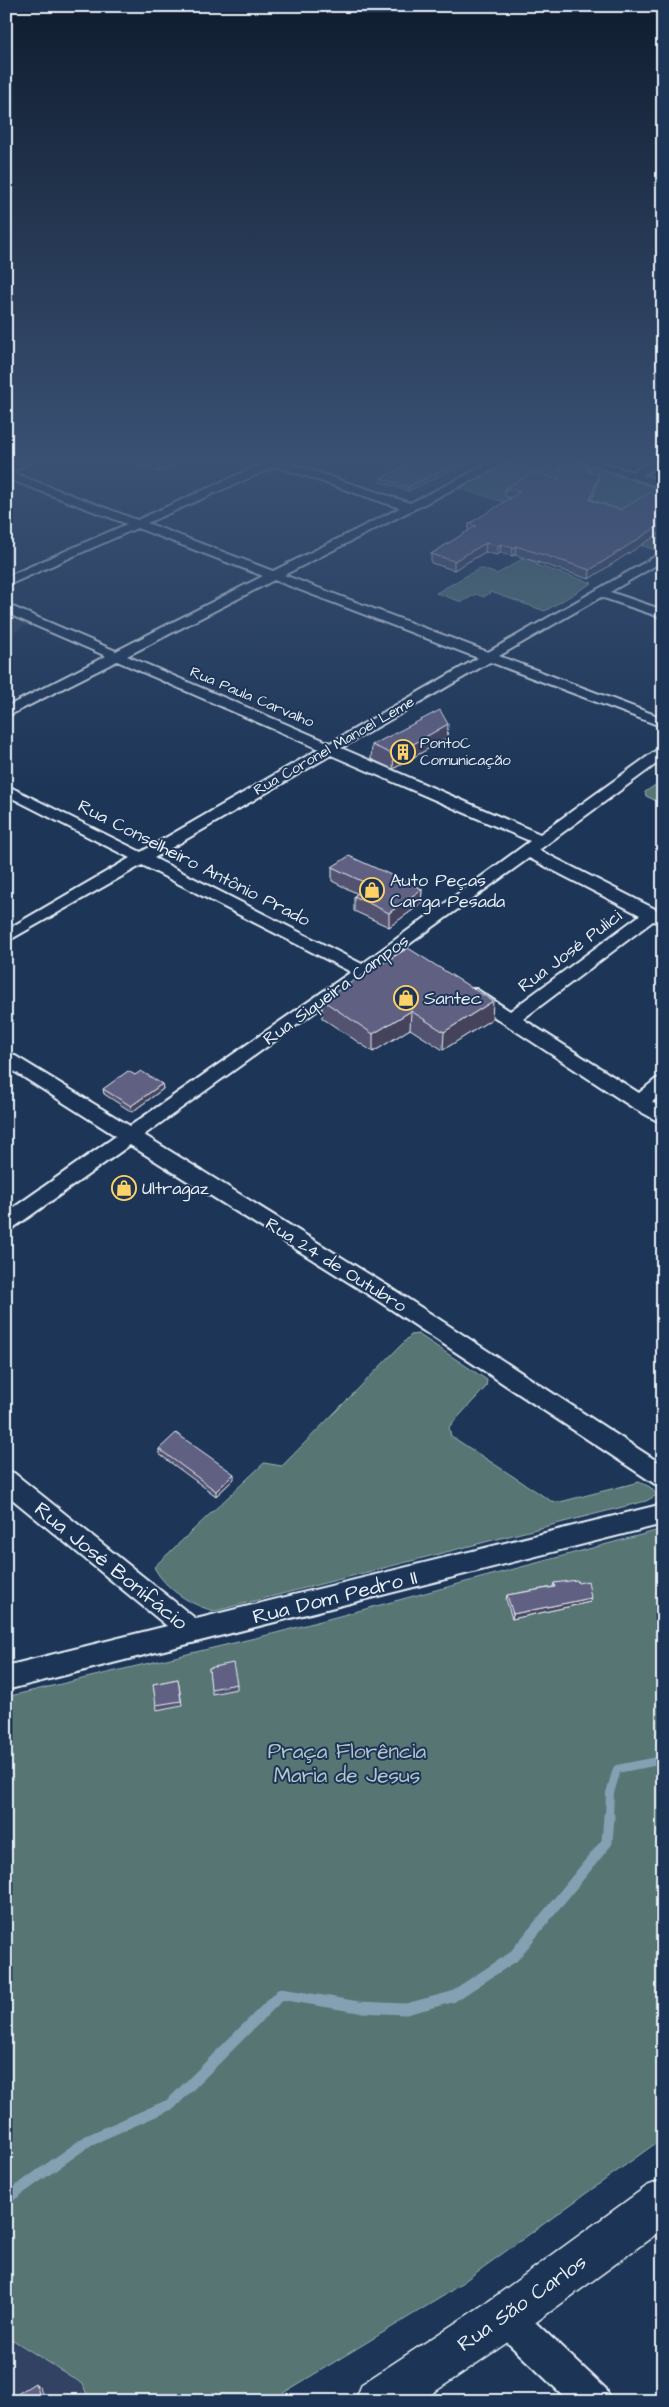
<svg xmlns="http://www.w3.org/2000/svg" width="669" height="2407" font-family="'Architects Daughter',sans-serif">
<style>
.built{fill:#314264}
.green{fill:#567473;stroke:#9fb2b6}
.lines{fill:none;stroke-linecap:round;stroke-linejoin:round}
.stream-far1{stroke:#83a1b2;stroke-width:8}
.stream{stroke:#83a1b2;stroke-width:11}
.minor-casing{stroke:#e8f1f8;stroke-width:4}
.secondary-casing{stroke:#e8f1f8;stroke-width:3}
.minor{fill:#1d3557;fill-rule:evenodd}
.secondary{fill:#1d3557;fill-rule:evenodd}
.wall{fill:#535371;stroke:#e8f1f8}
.shaded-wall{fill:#44435c;stroke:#e8f1f8}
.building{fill:#616083;stroke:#e8f1f8}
.labels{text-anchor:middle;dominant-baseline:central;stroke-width:4;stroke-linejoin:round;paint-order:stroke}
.far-street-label{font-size:15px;fill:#e8f1f8;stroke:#1d3557}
.far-poi-label{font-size:15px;fill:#e8f1f8;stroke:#1d3557;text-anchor:start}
.street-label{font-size:18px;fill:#e8f1f8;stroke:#1d3557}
.poi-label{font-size:18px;fill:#e8f1f8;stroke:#1d3557;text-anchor:start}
.near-street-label{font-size:21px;fill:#e8f1f8;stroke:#1d3557}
.near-park-label{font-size:21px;fill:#b5c5c9;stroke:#1d3557}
</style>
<rect width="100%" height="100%" fill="#1d3557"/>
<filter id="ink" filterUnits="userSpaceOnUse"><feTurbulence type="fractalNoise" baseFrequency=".02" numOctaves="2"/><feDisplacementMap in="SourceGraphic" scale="10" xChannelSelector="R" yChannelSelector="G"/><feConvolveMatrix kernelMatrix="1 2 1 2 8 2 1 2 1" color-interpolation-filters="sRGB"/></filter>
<g filter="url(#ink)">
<path class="built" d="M386,457H495L406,499L367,486L402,469L379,461Z
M6,613L30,624L6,636Z
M13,2340L83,2384L89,2401H6V2343Z"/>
<path class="green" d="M525,457H555L663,490V548L659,551L459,488Z
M536,551L551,555L536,565L592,583L545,611L491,592L484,597L476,594L462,602L436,593L480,568L497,574Z
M663,780V804L646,796L645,792Z
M418,1334L487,1380L486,1387L449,1427L451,1436L551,1501L560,1502L639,1482L650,1487L657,1495L646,1501L215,1611C192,1606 165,1589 154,1567L264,1463L282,1466L411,1335Z
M663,1529V2138L445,2295L270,2401H89L83,2384L13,2340L6,2343V1800L9,1798L6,1778V1697L276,1633Z"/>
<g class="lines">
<path class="stream-far1" d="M609,1817L610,1793L617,1769L663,1760"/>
<path class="stream" d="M6,2199L89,2140L171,2104L281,1994L359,2007L406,2009L452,1997L513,1957L607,1842L609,1816"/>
<defs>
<path id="minor" d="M27,457H42L11,472L137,520L266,462L264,460L267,457H292L285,462L410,503L503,457H517L284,575L488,652L663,552V561L610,592L663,610V618L601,597L499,656L663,718V727L490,662L341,748L540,834L658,749L663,748V759L539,850L663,913V925L653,921L523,1019L639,1093L656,1079L663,1077V1093L652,1102L663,1109V1124L632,1107L464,997L461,993L464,989H476L510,1011L640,915L529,858L144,1135L391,1288L663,1465V1487L655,1484L377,1300L130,1145L13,1228L6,1230V1213L116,1136L6,1066V1052L12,1054L130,1126L351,972L142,865L6,942V930L130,858L6,795V785L141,852L319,749L117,661L6,717V707L106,656L6,613V604L116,651L263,576L137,528L6,586V577L127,524L6,478V466ZM276,466L400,508L273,571L147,523ZM274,580L478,658L330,743L127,656ZM331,755L530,841L362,964L154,858Z
M568,457H585L632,472L658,457H663V464L642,475L663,481V488Z
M6,1470L14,1473L196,1619L663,1504V1524L6,1690V1666L167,1626L6,1494Z
M505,2300L517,2305L606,2389L611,2401H569L493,2329L488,2317L493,2305Z"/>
<path id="secondary" d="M663,2180V2229L521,2333L421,2401H355L362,2384L489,2301L647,2186Z"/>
</defs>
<use href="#minor" class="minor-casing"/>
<use href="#secondary" class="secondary-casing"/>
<use href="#minor" class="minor"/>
<use href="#secondary" class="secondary"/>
</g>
<path class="wall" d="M126,457H193L158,472L126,460Z
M388,457H478L408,491L381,482V478L409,465Z
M589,467L588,472L598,482L592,500L620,510L589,579L515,555L512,556L500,553L497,555L485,552L454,570L431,563V554L468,531L469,524L511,498L505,496V488L559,480Z
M447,738L393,769L371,759L372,745Z
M332,867L422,889L421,904L389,927L354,911V896L358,894L332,881Z
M322,1000L492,1019L443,1050L410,1029L373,1052L322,1018Z
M135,1075L162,1084L163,1089L132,1112L104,1094L103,1089Z
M159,1449L234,1479L216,1496L159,1454Z
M554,1583H578L591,1598L590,1602L512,1619L506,1599L507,1595L553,1587Z
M209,1668L237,1684V1689L212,1694Z
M178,1679L182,1705L157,1710L153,1684Z"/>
<path class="shaded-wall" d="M173,457H193L158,472V464Z
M469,457H478L408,491V487Z
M599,474L598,482L589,509L590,500Z
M663,523V531L589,579L590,570Z
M486,543L485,552L454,570V561Z
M501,544L500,553L497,555L498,546Z
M516,546L515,555L512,556L513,548Z
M448,724L447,738L393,769L394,755Z
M422,889L421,904L389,927V913Z
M493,1001L492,1019L443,1050L444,1032Z
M411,1011L410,1029L373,1052V1034Z
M162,1084L163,1089L132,1112L131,1106Z
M234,1474V1479L216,1496V1491Z
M591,1598L590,1602L512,1619L513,1614Z
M6,1778L9,1799L6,1800Z
M35,2383L40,2388L45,2401H42Z"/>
<path class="building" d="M140,457H173L158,464Z
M400,457H469L408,487L381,478L415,462Z
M562,464L589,467L587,472L599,474L590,500L620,510L663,485V523L590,570L516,546L513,548L501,544L498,546L486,543L454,561L431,554L476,526L469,524L520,492L505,488L535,472L559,480Z
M440,710L448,724L394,755L372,745Z
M349,856L422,889L389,913L354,896L370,885L332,867Z
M408,948L493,1001L444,1032L411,1011L373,1034L322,1000Z
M128,1071L135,1075L141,1071L162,1084L131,1106L103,1089Z
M176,1433L234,1474L216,1491L159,1449Z
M577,1580L578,1583L588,1581L591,1598L513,1614L507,1595L555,1587L554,1583Z
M233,1663L237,1684L211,1689L209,1668Z
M178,1679L181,1701L156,1705L153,1684Z
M35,2383L42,2401H6Z"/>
</g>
<linearGradient id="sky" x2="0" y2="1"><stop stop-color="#101d30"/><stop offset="0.58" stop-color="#3a5174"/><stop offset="1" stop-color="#3a5174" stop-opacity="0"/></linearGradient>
<rect width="669" height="794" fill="url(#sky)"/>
<defs>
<symbol id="building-ring" viewBox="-11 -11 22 22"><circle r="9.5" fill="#1d3557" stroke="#ffd166" stroke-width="1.5"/><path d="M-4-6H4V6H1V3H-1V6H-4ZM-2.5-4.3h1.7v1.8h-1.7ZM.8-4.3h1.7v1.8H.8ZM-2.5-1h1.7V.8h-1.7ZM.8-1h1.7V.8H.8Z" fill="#ffd166"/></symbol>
<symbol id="shop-ring" viewBox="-11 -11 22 22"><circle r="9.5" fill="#1d3557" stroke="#ffd166" stroke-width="1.5"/><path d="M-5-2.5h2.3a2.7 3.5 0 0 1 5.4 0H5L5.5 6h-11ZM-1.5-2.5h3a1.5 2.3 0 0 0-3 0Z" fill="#ffd166"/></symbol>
</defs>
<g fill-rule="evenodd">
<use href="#building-ring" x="389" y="738" width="28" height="28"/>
<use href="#shop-ring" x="358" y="876" width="28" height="28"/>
<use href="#shop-ring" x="392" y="984" width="28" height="28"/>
<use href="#shop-ring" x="110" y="1174" width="28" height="28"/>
</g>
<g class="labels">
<g class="far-street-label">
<text transform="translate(252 697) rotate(23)">Rua Paula Carvalho</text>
<text transform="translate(334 746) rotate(-30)">Rua Coronel Manoel Leme</text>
</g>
<g class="far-poi-label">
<text x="420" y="743">PontoC<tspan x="420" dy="17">Comunicação</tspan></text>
</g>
<g class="street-label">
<text transform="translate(194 863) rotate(27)">Rua Conselheiro Antônio Prado</text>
<text transform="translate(570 951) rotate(-37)">Rua José Pulici</text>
<text transform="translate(336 990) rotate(-36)">Rua Siqueira Campos</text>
<text transform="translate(336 1265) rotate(32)">Rua 24 de Outubro</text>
</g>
<g class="poi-label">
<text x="390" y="880">Auto Peças<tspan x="390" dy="21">Carga Pesada</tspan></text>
<text x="424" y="998">Santec</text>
<text x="142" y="1188">Ultragaz</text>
</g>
<g class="near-street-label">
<text transform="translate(111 1566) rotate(39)">Rua José Bonifácio</text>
<text transform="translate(335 1597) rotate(-14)">Rua Dom Pedro II</text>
<text transform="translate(522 2303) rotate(-35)">Rua São Carlos</text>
</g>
<g class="near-park-label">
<text x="347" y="1751">Praça Florência<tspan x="347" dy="24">Maria de Jesus</tspan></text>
</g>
</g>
<rect width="669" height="2407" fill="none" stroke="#1d3557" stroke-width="25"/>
<rect x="12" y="12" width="644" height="2382" fill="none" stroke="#e8f1f8" stroke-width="2" filter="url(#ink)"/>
</svg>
